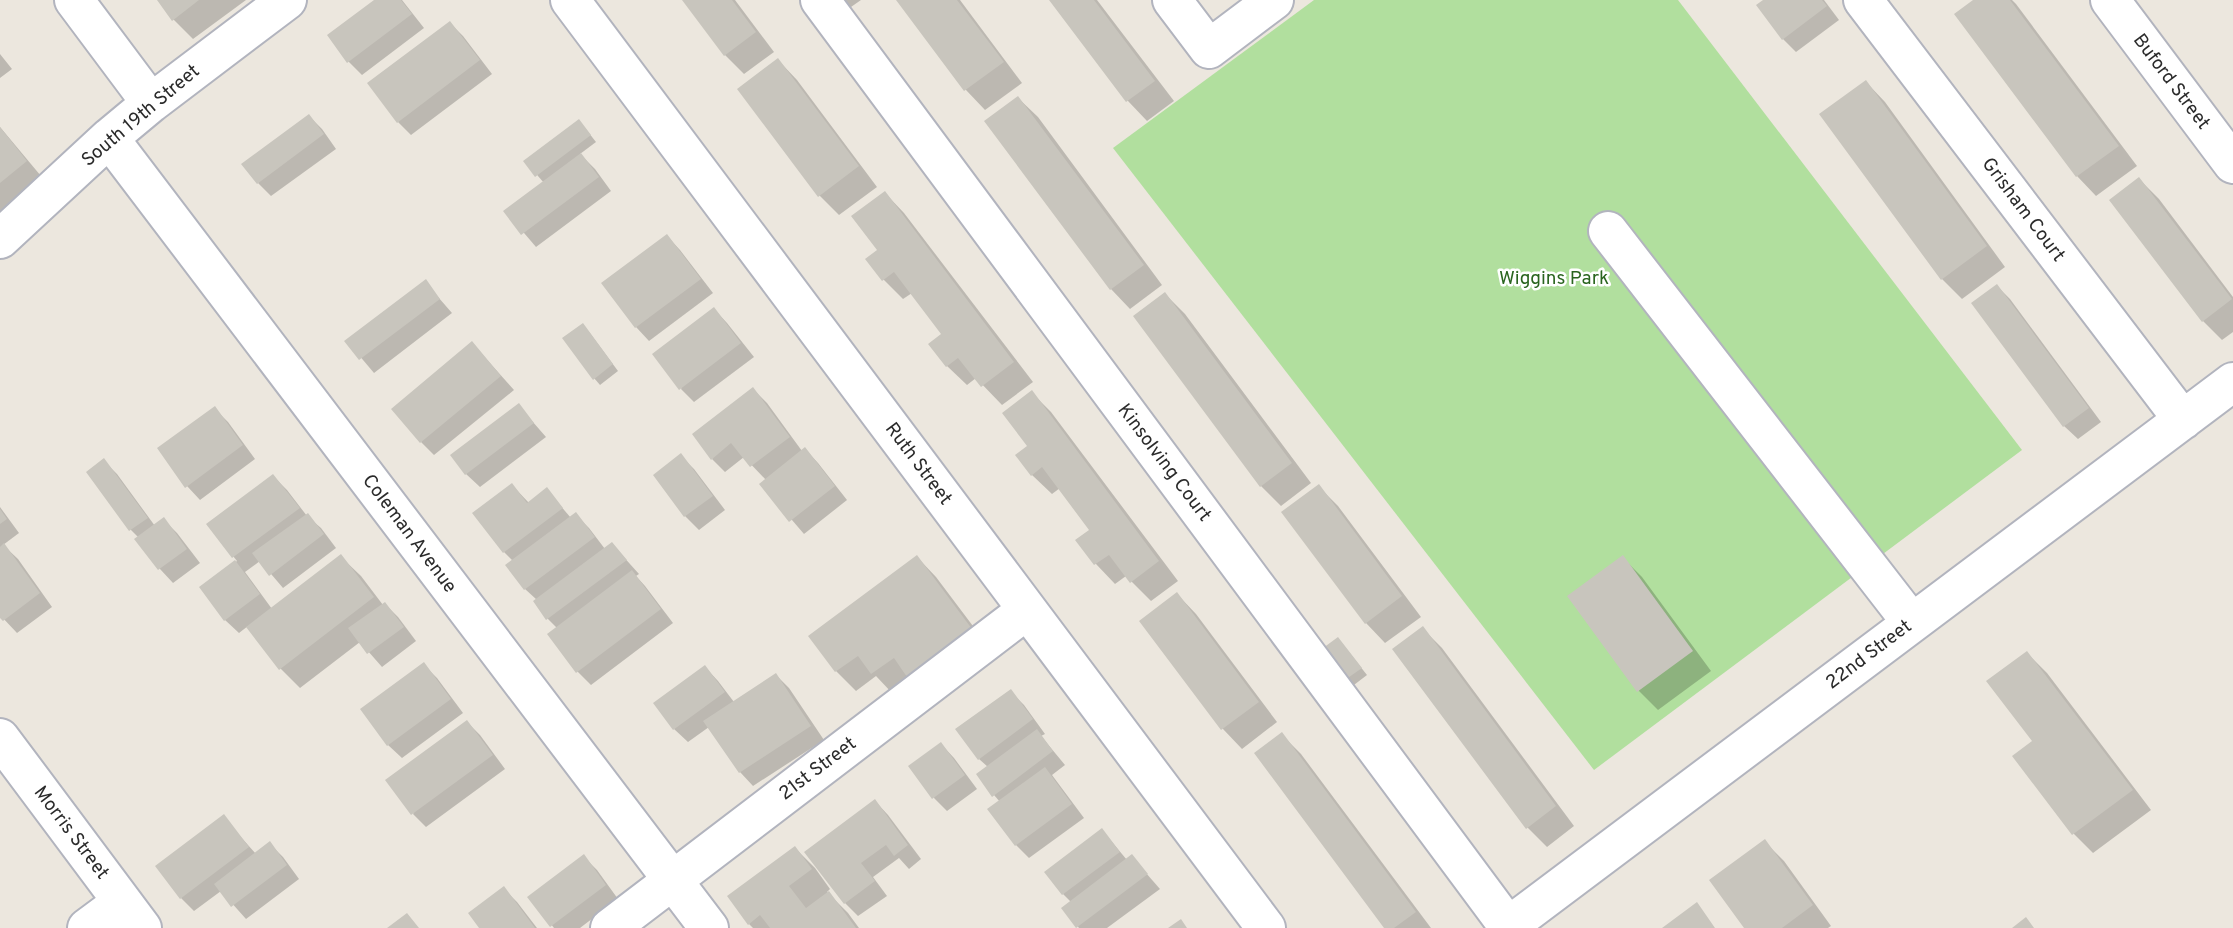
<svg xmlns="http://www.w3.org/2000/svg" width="2233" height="928" font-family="Overpass,sans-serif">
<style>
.green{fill:#b1df9e}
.shadow{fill:#0003}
.building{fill:#c8c5bd}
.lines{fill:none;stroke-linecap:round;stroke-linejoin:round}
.minor-casing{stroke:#b2b4be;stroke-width:42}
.minor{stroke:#fff;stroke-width:38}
.labels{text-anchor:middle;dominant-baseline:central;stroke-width:5;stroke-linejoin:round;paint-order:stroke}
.street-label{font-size:19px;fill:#2b2b2b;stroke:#fff}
.park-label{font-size:19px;fill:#2a651f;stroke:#fff}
</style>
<rect width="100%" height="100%" fill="#ece7de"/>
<path class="green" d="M1314,0H1678L2022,450L1594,770L1113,148Z"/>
<path class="shadow" d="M159,0H246L193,39L173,19Z
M377,0H402L424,28L362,75L348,61Z
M684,0H735L774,52L744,74L725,55Z
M829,0H861L841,14Z
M898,0H960L1022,83L985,110L966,90Z
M1051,0H1097L1174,101L1147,121L1128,101Z
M1766,0H1824L1839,20L1796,52L1783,39Z
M1976,0H2012L2016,4L2137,166L2096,196L2077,176Z
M450,23L463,36L492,74L411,135L398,122Z
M0,54L12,69L0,78Z
M778,60L797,80L877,187L839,215L819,195Z
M1866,82L1885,102L2005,267L1962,299L1942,279L1822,114Z
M1018,98L1038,117L1162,285L1130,309L1111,289Z
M309,116L322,129L336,149L271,196L258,183Z
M0,127L46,182L0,218Z
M585,128L596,142L580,154L595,169L611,191L536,247L506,212L544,183L526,162Z
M2139,179L2159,199L2233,297V332L2222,340L2203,321Z
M885,193L904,213L1033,382L1002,405L976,378L967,385L947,366L943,334L912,293L903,299L883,279L879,250Z
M667,236L680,250L713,293L649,341L636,327Z
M425,282L452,313L374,373L347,341Z
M1997,286L2010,299L2101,422L2078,439L2064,426Z
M1165,294L1185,314L1311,483L1281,506L1261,486Z
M714,309L727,323L754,357L694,402L681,389Z
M589,332L618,371L600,385L594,378Z
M472,343L514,390L434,455L421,442Z
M753,389L767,403L802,451L805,449L818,463L847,500L804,534L761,484L766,480L744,457L725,472L712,459Z
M1032,393L1051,412L1178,581L1151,601L1126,576L1115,584L1096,564L1078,540L1092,530L1060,488L1052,494L1032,475L1029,446Z
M519,406L546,437L480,487L466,474Z
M214,408L228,422L255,459L200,500L187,486Z
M681,456L694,469L725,510L699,530L685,516L655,475Z
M104,461L117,474L155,526L164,520L177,533L200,563L173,583L160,569L137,539L139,538L131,530Z
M273,476L287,490L307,516L321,528L336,548L283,588L260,561L245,572L272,609L341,557L361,576L383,605L385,604L398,617L416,641L382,667L360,642L300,688L280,668L248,626L239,633L225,620L201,587L237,561L208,525Z
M512,485L529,503L547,490L571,518L575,514L589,528L605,549L612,544L639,574L636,576L645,586L673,623L591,685L577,671L557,628L548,619L535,601L537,600L525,589L513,561L504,552Z
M1318,486L1338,506L1421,617L1385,643L1366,623Z
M0,507L19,533L3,545L18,559L52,607L17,633L0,615Z
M917,557L936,577L991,650L892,693L876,676L856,691L836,671L811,637Z
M1623,558L1642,577L1711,671L1658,710L1639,691Z
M1177,594L1196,614L1277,722L1242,749L1223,729L1142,621Z
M1422,628L1442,648L1574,826L1547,847L1527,827Z
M1344,646L1367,675L1350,688L1344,681Z
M2027,653L2047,673L2151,810L2093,853L2074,834L2035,742Z
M424,665L437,678L463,713L402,758L388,745Z
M705,667L718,681L734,702L776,675L789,688L824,740L753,786L740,772L709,727L688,742L674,729Z
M1010,691L1024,705L1045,734L1041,736L1065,765L1052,775L1084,818L1029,858L1016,845L1000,802L994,795L988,767L979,759Z
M467,722L480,735L505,769L426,827L413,814Z
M1282,735L1301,754L1431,928H1386Z
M941,744L954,758L977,789L947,811L934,798Z
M875,801L888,815L921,859L909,869L899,858L873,877L887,896L858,916L845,903Z
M223,817L256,854L270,844L283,857L299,879L246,919L221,891L194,911L181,898Z
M1102,830L1127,860L1132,857L1160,889L1107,928H1079L1064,908L1071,902L1063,894Z
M1765,842L1784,861L1831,926L1828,928H1746Z
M795,848L815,868L830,889L827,892L848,913L859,928H753L749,924Z
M584,857L597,870L618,899L580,928H554L530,897Z
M504,889L517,902L537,928H481Z"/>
<path class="building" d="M157,0H199L172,21Z
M374,0H401L412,14L347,63L327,35Z
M682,0H732L756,32L724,56Z
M896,0H957L1004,62L964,91Z
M1049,0H1094L1155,81L1126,102Z
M1763,0H1822L1827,6L1782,40L1756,5Z
M1973,0H2010L2119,146L2076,177L1954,14Z
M450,21L480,60L397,123L367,83Z
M778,58L859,166L818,197L737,89Z
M1866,80L1987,246L1941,280L1819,114Z
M1018,96L1144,265L1110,290L984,121Z
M309,114L324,134L257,184L241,164Z
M579,119L591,135L535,177L523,161Z
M0,127L27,161L0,183Z
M581,153L599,177L521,235L503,211Z
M2139,177L2232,299L2202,322L2109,200Z
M885,191L1014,362L981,387L958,358L946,367L928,344L941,334L894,272L882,281L865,259L877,250L851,216Z
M667,234L701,279L635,328L601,283Z
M426,279L440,299L359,360L344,341Z
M1997,284L2089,408L2063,427L1971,303Z
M1165,292L1292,463L1260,487L1133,316Z
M714,307L741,343L679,390L652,354Z
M583,323L613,364L593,380L562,338Z
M472,341L501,376L420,443L391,409Z
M753,387L790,437L750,467L731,443L711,460L692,434Z
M1032,390L1159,561L1130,583L1109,555L1094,565L1075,540L1089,530L1042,467L1031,476L1015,455L1027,446L1002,413Z
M519,403L534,423L465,475L450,455Z
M215,406L243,445L185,488L157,448Z
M805,447L835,486L789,522L759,484Z
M681,453L713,496L684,517L653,475Z
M104,458L148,518L129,531L86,472Z
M273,474L300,508L232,558L206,524Z
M512,483L527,503L547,487L563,508L503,553L472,513Z
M1319,484L1402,596L1365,624L1281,512Z
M0,509L7,519L0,524Z
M576,512L595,537L524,590L505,565Z
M308,513L324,534L269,576L252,553Z
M164,517L187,549L158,570L134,539Z
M612,542L627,560L546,620L533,601Z
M4,543L40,593L3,621L0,618V547Z
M341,554L374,597L279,670L246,627Z
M917,555L972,629L907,677L894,658L871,674L858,656L835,672L808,636Z
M1623,555L1693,651L1637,692L1567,596Z
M235,560L260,594L224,621L199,587Z
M632,570L661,609L576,673L547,634Z
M1177,592L1259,702L1221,730L1139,621Z
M385,602L404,627L367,654L348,628Z
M1423,626L1556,806L1526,829L1392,649Z
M1338,637L1362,668L1342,682L1319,651Z
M2027,651L2133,790L2072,835L2012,756L2032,741L1986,681Z
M424,662L451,699L387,746L360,709Z
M705,665L725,692L673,730L653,703Z
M776,673L811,726L739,773L703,721Z
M1011,689L1033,719L978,760L955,729Z
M467,720L493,755L411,815L385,780Z
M1037,729L1053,751L992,797L976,774Z
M1282,732L1416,912L1394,928H1384L1254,753Z
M941,742L965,775L932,799L908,766Z
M1045,767L1072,804L1015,846L987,809Z
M875,799L908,845L894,856L886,845L861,863L875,881L844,904L804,852Z
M224,814L249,847L180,899L155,866Z
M1102,828L1120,852L1062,895L1044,872Z
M1765,839L1813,905L1782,928H1744L1709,880Z
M270,841L287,865L231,907L214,884Z
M795,846L812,869L789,886L806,908L829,891L856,928H770L760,915L748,925L727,896Z
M584,854L606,885L550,927L527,897Z
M1132,854L1148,874L1076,928L1061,908Z
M504,886L535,928H479L468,913Z
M1697,902L1715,928H1662Z
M407,913L419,928H387Z
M2026,917L2034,928H2012Z
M1181,919L1187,928H1168Z"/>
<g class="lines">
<defs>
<path id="minor" d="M74,0L151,103
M570,0L1266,928
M820,0L1508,926
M1172,0L1209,49L1274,0
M1863,0L2183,420
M2110,0L2233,164
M109,138L709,928
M1608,231L1912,623
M0,239L109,138L151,103L287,0
M0,738L142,928
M87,928L122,902
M610,928L1027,610
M1506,928L2233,382"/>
</defs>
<use href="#minor" class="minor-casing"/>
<use href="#minor" class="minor"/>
</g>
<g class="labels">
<g class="street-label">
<text transform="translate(2171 82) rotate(53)">Buford Street</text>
<text transform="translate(141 116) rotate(-40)">South 19th Street</text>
<text transform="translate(2023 210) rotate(53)">Grisham Court</text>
<text transform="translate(1164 463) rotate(53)">Kinsolving Court</text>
<text transform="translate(918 464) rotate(53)">Ruth Street</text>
<text transform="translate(409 534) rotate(53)">Coleman Avenue</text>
<text transform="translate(1869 655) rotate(-37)">22nd Street</text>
<text transform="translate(818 769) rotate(-37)">21st Street</text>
<text transform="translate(71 833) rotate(53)">Morris Street</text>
</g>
<g class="park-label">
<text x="1554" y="279">Wiggins Park</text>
</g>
</g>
</svg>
